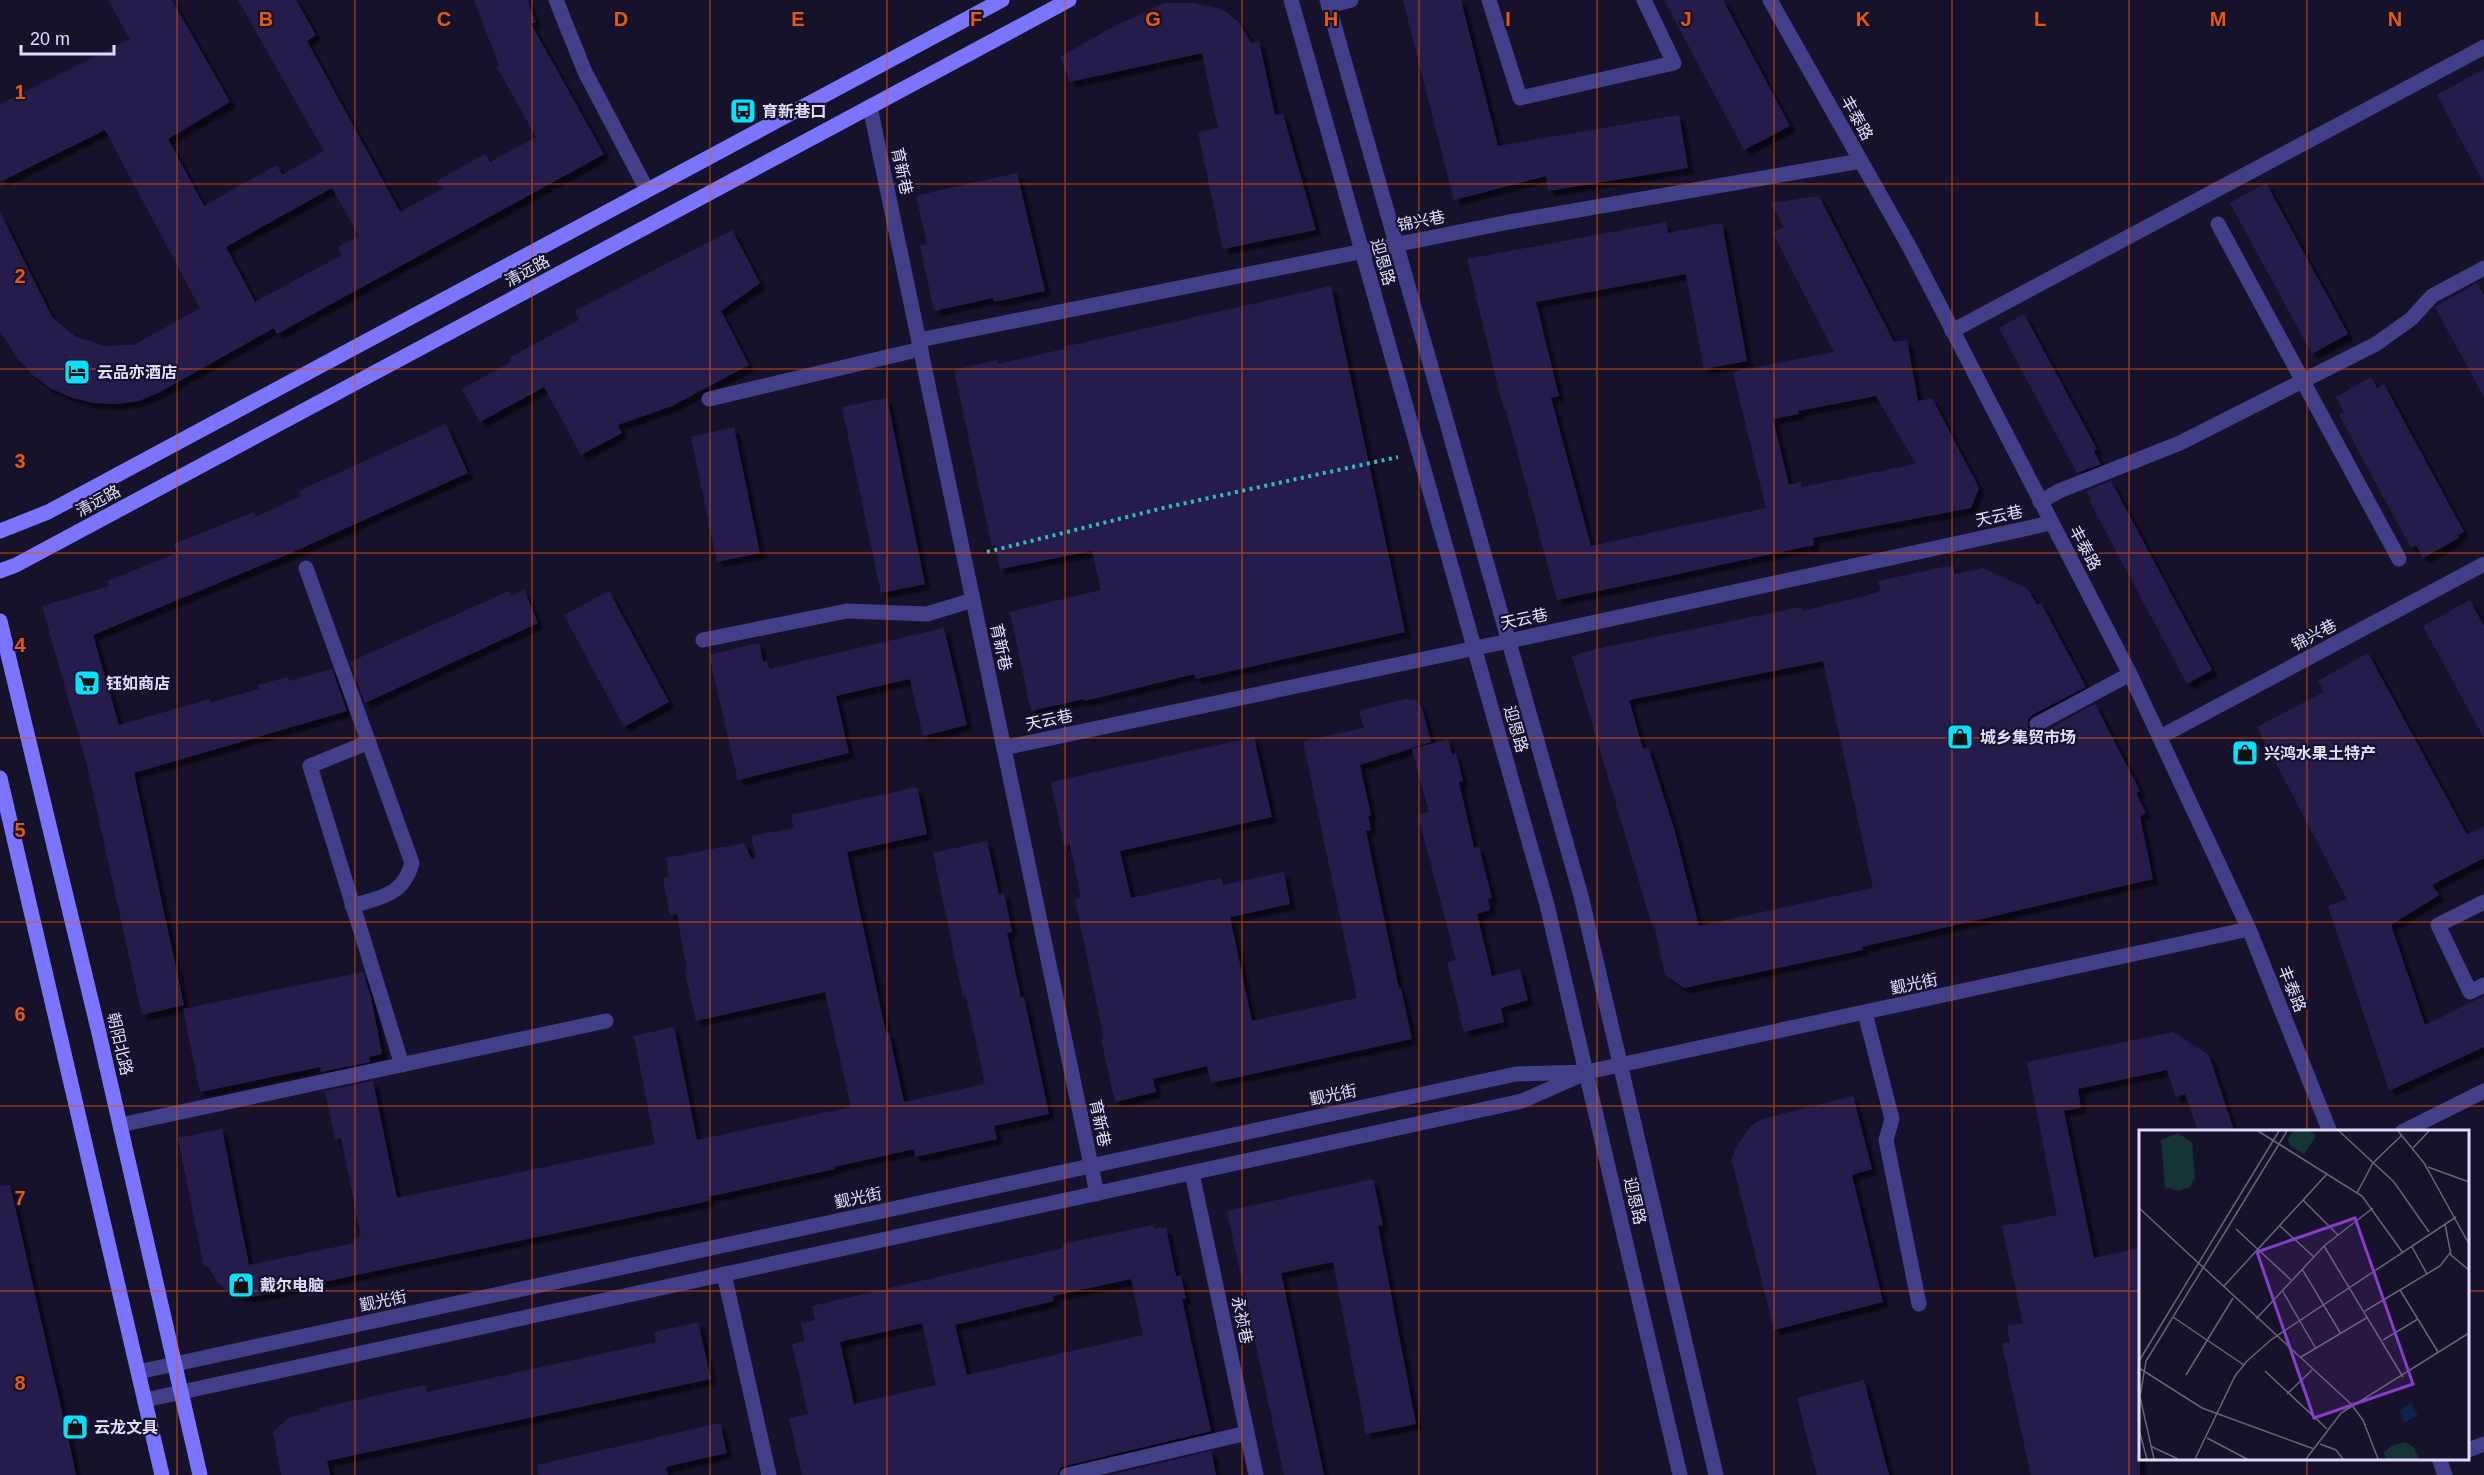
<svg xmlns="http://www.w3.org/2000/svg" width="2484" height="1475" font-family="Arial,'Noto Sans SC',sans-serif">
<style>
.building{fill:#281e4b;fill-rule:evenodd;filter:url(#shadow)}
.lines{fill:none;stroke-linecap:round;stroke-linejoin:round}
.path{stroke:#33bbb4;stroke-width:4;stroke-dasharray:3 4.5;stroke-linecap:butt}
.service{stroke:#423e88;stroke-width:15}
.pedestrian{stroke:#423e88;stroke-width:15}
.minor{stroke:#423e88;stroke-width:15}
.tertiary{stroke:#423e88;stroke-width:15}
.secondary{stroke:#7a75fc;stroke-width:15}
.grid{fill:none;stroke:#e8590c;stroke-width:1.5;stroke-opacity:0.55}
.labels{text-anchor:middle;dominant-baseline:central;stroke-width:4.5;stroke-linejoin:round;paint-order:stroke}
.poi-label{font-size:16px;font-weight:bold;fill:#e0dcfe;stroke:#16122b;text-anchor:start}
.street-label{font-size:16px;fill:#e0dcfe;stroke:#16122b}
.inset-road{fill:none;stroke:#67637f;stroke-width:1.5}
.view{fill:#853ec5;fill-opacity:0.15;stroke:#853ec5;stroke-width:3}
.inset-edge{fill:none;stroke:#e0dcfe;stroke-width:3}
.grid-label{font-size:20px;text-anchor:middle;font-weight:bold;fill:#e8590c;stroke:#16122b;stroke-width:4.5;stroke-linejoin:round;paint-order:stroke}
</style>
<defs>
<filter id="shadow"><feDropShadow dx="5.5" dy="5.5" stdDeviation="1.5" flood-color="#0009"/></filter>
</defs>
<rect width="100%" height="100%" fill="#16122b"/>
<path class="building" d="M108,0H172L230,102L168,139L204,206L277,165L282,175L324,151L238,0H296L316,35L307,41L400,212L442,189L437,181L485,154L490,162L536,137L497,67L499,65L474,0H527L536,22L531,24L604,154L277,334L274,328L160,392L139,401L116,404L93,403L70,397L50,388L33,375L18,359L0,331V212L52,317L76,337L105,346L134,345L200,308L105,130L0,182V104L130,39ZM332,188L359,236L338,247L342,255L255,302L226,247Z
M1403,0H1461L1498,146L1679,115L1688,168L1548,191L1546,176L1454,200Z
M1664,0H1723L1790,126L1744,150Z
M1164,3H1193L1217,8L1228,13L1240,24L1251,43L1259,41L1275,115L1283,114L1316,230L1223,249L1198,132L1218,128L1202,53L1070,82L1060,57L1109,29Z
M2484,69V183L2437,95Z
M1017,173L1045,291L994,302L993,298L934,311L920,246L927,244L916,196Z
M2266,183L2348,334L2312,354L2230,203Z
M1819,196L1894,342L1907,340L1918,401L1932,398L1979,488L1971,508L1813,538L1814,545L1557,600L1506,410H1504L1467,259L1666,222L1668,233L1722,223L1747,361L1704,369L1686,274L1536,302L1559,396L1551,398L1591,546L1766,508L1733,372L1834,352L1773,233L1784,227L1771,203ZM1876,396L1916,464L1802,487L1801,482L1789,485L1773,419L1799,414L1798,411Z
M732,230L760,283L721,311L749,365L672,406L618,425L622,433L581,455L544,387L480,422L462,389L511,362L509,358L579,320L575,311Z
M2477,283L2484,295V397L2435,307Z
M1331,286L1405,632L1196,679L1194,674L1085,701L1084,699L1031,711L1010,612L1101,590L1092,551L1000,569L995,545L992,546L954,370L997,360L998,364L1064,349V347Z
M2024,314L2097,449L2094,451L2101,464L2077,473L1999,328Z
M2371,377L2377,388L2384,384L2464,532L2458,535L2459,538L2423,558L2416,545L2411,548L2339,415L2344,412L2336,397Z
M887,398L925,584L881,593L842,407Z
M446,424L468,473L291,553L93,635L119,725L210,699V703L259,689L258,685L288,677L289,681L332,669L347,711L134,773L184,1005L142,1015L86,761L42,606L110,586L108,581L177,553L174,544L254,512L256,517L301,496L299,491Z
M734,427L760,553L717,562L691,437Z
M2111,481L2212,670L2187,684L2090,502L2092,501L2086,491Z
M1953,565L1955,574L1983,568L2028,589L2037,605L2041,603L2086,687L2032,715L2028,719V728L2032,733H2041L2095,704L2140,791L2136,793L2146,813L2140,817L2153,879L1862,947L1863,950L1684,988L1665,975L1654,924L1652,925L1572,656L1596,649L1801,607L1802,611L1861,597L1881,591L1878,581ZM1823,661L1873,888L1699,926L1675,832L1648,747L1643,749L1629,700Z
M524,590L538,623L365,703L350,662L509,591L511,596Z
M609,591L669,702L624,727L564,615Z
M2470,600L2484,626V738L2423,626Z
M944,628L967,725L923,736L910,679L836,696L849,753L738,780L709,655L759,643L763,662L767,661L769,669Z
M2368,653L2467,835L2484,826V858L2432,885L2439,895L2391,925L2425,1025L2484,996V1047L2389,1091L2328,906L2347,899L2257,727L2324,692L2318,681Z
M1405,699L1416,700L1422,708L1431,742L1360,765L1371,815L1368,816L1371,830L1366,831L1399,989L1401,988L1412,1039L1211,1083L1207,1066L1153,1079L1156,1092L1115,1102L1101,1039H1104L1075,899L1081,898L1070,845L1064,846L1051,782L1254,737L1272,817L1120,851L1131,898L1221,878L1223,885L1284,872L1290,904L1230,917L1252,1021L1357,998L1303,741L1364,728L1359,711Z
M1448,739L1452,755L1456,753L1463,781L1459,782L1474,848L1479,847L1492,898L1488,899L1490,910L1477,914L1492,976L1520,969L1528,1000L1501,1008L1504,1022L1464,1032L1447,963L1456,960L1418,815L1429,812L1412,749Z
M917,787L927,834L847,852L886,1033H889L904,1102L985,1084L966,996L963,997L933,853L987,841L999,895L1004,893L1012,932L1007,933L1021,998L1024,997L1049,1114L994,1126L997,1139L915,1157L914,1149L834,1167L835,1169L708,1197L709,1201L252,1297L239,1296L226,1290L218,1283L208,1267H204L178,1138L222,1129L249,1265L355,1243L354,1238L361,1236L341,1138L335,1139L325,1091L373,1081L397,1198L655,1144L634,1036L674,1027L697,1140L851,1107L825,992L696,1021L685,971L687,970L677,914L670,915L663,878L669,876L666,858L744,843L752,859L756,858L751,836L794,828L791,815Z
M363,972L371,997L382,1054L369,1057L370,1062L321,1072L320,1067L200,1092L183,1009Z
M2173,1032L2209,1055L2234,1131H2198L2185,1094L2176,1097L2167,1070L2078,1089L2081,1108L2064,1111L2094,1258L2140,1248V1475H2031L2002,1344L2010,1342L2007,1326L2023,1323L2002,1226L2057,1215L2027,1062Z
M1853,1096L1872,1169L1852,1175L1883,1302L1774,1330L1732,1160L1736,1147L1751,1126L1762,1119Z
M1373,1179L1383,1225L1378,1226L1416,1424L1366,1434L1333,1262L1281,1273L1324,1475H1284L1227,1211Z
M10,1185L71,1451L76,1475H0V1186Z
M1153,1225L1154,1229L1166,1227L1176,1276L1181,1275L1186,1299H1182L1211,1431L1065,1466L1060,1468L1058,1475H802L789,1418L808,1414L792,1344L805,1341L801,1323L815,1320L812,1306L1063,1248V1244ZM1131,1279L1143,1335L967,1375L955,1325L1054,1301L1053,1296ZM922,1323L936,1385L854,1404L840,1342Z
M698,1322L711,1379L327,1461L330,1475H281L273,1432L290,1417L320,1411L319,1408L425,1385L427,1392L656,1342L654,1332Z
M1864,1380L1889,1475H1817L1797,1398Z
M720,1423L727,1453L666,1467L668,1475H538L537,1465Z
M1211,1451L1216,1475H1110Z"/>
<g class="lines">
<path class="path" d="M987,552L1163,508L1398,457"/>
<path class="service" d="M1489,0L1520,98L1674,63L1644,0
M1329,6L1351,0
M2218,224L2399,559
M709,399L921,349
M2040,502L2059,491L2180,443L2376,344L2411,319L2432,296L2484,268
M306,568L412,863C403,896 381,897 352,906
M703,640L847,611L927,614L973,600
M369,742L310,766L402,1065
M2484,902L2438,925L2470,992L2484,985
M1865,1013L1892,1119L1886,1140L1919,1304
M120,1125L606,1021
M2468,1450L2484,1444
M1067,1475L1247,1433"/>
<path class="pedestrian" d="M2037,724L2130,674"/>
<path class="minor" d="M556,0L585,72L647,190
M870,107L1097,1194
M1952,331L2484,47
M919,340L1509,222L1861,161
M2160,737L2484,564
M1004,748L1509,641L2051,523
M2402,1132L2484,1091
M1192,1173L1256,1475
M724,1274L769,1475"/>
<path class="tertiary" d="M1291,0L1547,905L1680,1475
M1327,0L1581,896L1716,1475
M1770,0L1910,248L2130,674L2249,929L2330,1132
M138,1372L1516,1074L1587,1072L2249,929
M145,1400L1522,1101L1579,1076
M2439,1458L2445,1475"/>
<path class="secondary" d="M0,531L48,512L1002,0
M0,571L16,565L1069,0
M0,621L98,1029L200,1475
M0,778L162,1475"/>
</g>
<path class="grid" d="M177,0V1475M355,0V1475M532,0V1475M710,0V1475M887,0V1475M1065,0V1475M1242,0V1475M1419,0V1475M1597,0V1475M1774,0V1475M1952,0V1475M2129,0V1475M2307,0V1132M0,184H2484M0,369H2484M0,553H2484M0,738H2484M0,922H2484M0,1106H2484M0,1291H2140M2468,1291H2484M2307,1458V1475"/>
<defs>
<symbol id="bus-square" viewBox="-11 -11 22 22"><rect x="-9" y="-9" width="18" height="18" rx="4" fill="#0cdffa" stroke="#16122b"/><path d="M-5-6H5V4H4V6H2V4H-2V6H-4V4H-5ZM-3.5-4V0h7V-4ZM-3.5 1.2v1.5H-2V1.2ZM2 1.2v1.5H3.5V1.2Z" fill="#111"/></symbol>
<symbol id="hotel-square" viewBox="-11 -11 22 22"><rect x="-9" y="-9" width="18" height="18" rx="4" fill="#0cdffa" stroke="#16122b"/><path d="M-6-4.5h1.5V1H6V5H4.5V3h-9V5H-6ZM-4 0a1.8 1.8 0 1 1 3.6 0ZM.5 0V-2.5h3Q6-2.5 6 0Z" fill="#111"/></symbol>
<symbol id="supermarket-square" viewBox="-11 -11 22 22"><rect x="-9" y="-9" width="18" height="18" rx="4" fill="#0cdffa" stroke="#16122b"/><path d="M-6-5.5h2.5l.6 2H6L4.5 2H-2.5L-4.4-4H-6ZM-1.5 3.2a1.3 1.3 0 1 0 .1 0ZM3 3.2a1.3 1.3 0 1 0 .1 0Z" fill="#111"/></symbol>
<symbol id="shop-square" viewBox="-11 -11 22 22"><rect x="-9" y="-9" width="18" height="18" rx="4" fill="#0cdffa" stroke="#16122b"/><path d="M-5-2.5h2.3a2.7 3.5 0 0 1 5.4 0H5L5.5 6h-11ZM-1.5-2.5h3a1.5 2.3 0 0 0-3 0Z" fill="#111"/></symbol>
</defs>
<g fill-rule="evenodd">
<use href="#bus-square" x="728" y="96" width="30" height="30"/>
<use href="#hotel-square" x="62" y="357" width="30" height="30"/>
<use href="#supermarket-square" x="72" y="668" width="30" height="30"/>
<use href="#shop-square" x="1945" y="722" width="30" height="30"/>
<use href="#shop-square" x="2230" y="738" width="30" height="30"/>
<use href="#shop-square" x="226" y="1270" width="30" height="30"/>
<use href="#shop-square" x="60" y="1412" width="30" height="30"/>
</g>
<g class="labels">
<g class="poi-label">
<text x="762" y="111">育新巷口</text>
<text x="97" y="372">云品亦酒店</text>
<text x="106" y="683">钰如商店</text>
<text x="1980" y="737">城乡集贸市场</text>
<text x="2264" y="753">兴鸿水果土特产</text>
<text x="260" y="1285">戴尔电脑</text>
<text x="94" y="1427">云龙文具</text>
</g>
<g class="street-label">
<text transform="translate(1857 118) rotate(61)">丰泰路</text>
<text transform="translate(902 171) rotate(78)">育新巷</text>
<text transform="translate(1421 221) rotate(-11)">锦兴巷</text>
<text transform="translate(1383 262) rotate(74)">迎恩路</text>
<text transform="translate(527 271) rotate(-28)">清远路</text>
<text transform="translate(98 501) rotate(-28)">清远路</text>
<text transform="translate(1999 516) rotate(-12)">天云巷</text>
<text transform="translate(2085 548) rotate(62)">丰泰路</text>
<text transform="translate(1524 619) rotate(-12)">天云巷</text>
<text transform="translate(2314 635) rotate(-28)">锦兴巷</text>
<text transform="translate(1001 647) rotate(78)">育新巷</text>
<text transform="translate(1049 720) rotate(-12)">天云巷</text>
<text transform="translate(1516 729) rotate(74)">迎恩路</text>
<text transform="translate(1914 984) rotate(-12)">觐光街</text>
<text transform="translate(2292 989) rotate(68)">丰泰路</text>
<text transform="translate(120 1044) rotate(77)">朝阳北路</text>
<text transform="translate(1333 1095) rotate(-12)">觐光街</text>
<text transform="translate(1100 1123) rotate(78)">育新巷</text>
<text transform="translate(858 1198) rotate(-12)">觐光街</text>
<text transform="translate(1635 1201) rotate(77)">迎恩路</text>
<text transform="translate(383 1301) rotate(-12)">觐光街</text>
<text transform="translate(1242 1320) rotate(78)">永祯巷</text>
</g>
</g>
<g transform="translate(2139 1130)">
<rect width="330" height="330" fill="#16122b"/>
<path d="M154,1H171L177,6L165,24L151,16L149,9ZM39,3L53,13L56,48L51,57L40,61L26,57L22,10ZM267,312L275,318L280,329H247L245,323L252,316Z" fill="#153434"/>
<path d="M272,273L279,285L265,293L260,280Z" fill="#0e244d"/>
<path class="inset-road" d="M119,1L223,66L264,123M200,1L255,52L290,102M259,1L285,33L330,114M274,18L290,1M289,37L330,52M218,63L234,33L263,5M164,70L199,105M0,78L212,274L224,290L239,329M306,94L312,125L330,140M141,96L175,127M97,99L152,150M185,116L264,247M273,117L288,144M163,139L202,204M85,156L188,44M143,160L177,219M261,160L299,222M226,181L301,136L311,123M34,187L105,235M117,189L185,116L234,78M244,210L279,189M162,227L229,187M0,231L140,1M0,238L63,278L175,319M126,241L188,299M47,245L94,168M148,264L173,240M0,300L8,329M68,308L108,329M181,314L197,320L204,329M11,316L39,329M15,329L1,267L7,231L148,1M56,329L96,246L108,231L133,209L317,87M167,329L202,283L330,203"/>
<path class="view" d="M216,88L274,254L175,288L118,122Z"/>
<rect width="330" height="330" class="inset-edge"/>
</g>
<g class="grid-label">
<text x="266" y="26">B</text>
<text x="444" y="26">C</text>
<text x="621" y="26">D</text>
<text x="798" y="26">E</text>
<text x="976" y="26">F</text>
<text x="1153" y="26">G</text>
<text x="1331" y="26">H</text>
<text x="1508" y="26">I</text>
<text x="1686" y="26">J</text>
<text x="1863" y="26">K</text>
<text x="2040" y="26">L</text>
<text x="2218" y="26">M</text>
<text x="2395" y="26">N</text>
<text x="20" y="99">1</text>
<text x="20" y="283">2</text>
<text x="20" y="468">3</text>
<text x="20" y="652">4</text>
<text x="20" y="837">5</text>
<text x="20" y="1021">6</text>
<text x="20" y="1205">7</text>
<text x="20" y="1390">8</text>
</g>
<path d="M21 45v9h93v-9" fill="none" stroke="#e0dcfe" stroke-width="3"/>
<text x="30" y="45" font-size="18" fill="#e0dcfe" stroke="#16122b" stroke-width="4.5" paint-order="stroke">20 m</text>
</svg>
